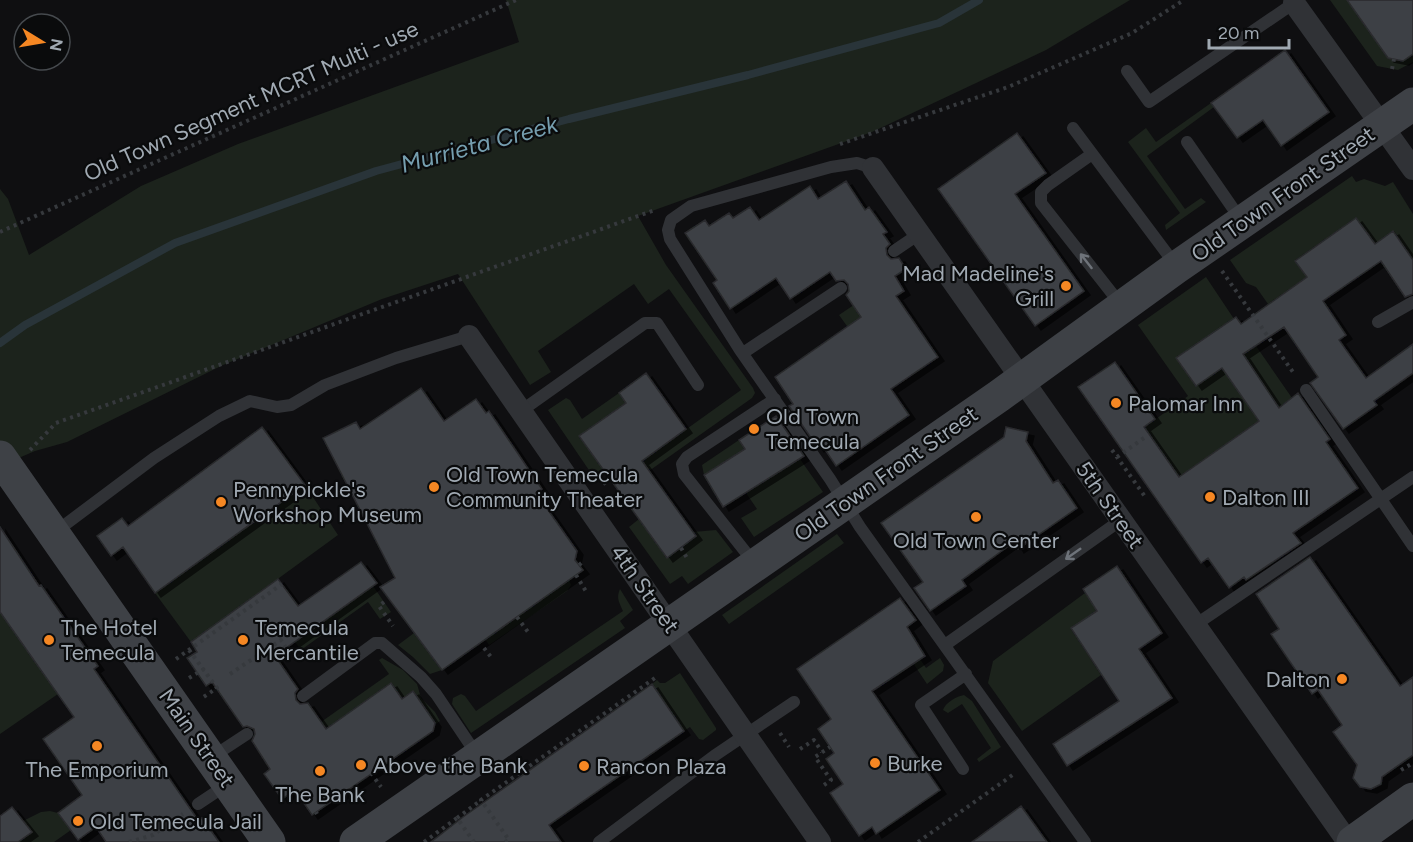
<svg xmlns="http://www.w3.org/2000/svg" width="1413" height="842" font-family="Figtree,sans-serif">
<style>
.green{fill:#1c231c}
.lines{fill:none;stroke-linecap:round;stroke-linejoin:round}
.stream{stroke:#293439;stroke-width:8}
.building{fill:#3e4044;stroke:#292a2d;stroke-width:1.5;filter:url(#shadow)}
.path{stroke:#36393d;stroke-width:4;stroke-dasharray:3 4.5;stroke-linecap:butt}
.lane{stroke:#303236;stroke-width:12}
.street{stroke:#303236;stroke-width:22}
.secondary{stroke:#3e4146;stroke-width:33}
.oneway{stroke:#6e737a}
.poi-dot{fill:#f58723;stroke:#0a0b0c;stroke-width:2}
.labels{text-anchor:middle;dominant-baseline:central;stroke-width:4.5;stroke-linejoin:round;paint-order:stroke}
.street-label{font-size:22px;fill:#a0a9b2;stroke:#0a0b0c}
.poi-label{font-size:22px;fill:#a0a9b2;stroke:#0a0b0c;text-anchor:start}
.water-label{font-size:24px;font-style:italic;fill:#759eaf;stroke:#0a0b0c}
</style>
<defs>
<filter id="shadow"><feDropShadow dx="6" dy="4" stdDeviation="0" flood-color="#0009"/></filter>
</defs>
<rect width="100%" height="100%" fill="#0f0f11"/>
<path class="green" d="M506,0H1130L1046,50L872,132L638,216L666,265L753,388L755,393L752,398L649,471L642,461L741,390L669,289L648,304L634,284L538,351L551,372L530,385L458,274L382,299L223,365L67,442L35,451L0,466V189L8,199L29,255L141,186L238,144L519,42Z
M1330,0H1347L1388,58L1403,61L1413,54V62L1398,70L1377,66Z
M1211,103L1214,107L1147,156L1185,209L1201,198L1206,202L1166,230L1165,225L1180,213L1128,142L1146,128L1156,142Z
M1352,176L1356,182L1364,179L1385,186L1393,182L1413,214V260L1394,231L1375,244L1356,218L1295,260L1307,277L1268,304L1256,287L1246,283L1230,260Z
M1206,277L1234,319L1176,358L1196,386L1222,368L1238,390L1243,354L1256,346L1292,398L1179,477L1139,431L1188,396L1138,325Z
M873,292L896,296L903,307L857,340L839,315Z
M619,393L626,403L579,436L605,472L595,479L548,410L566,398L570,400L582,419Z
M739,440L751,458L744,463L738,453L704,475L702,465Z
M800,459L823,492L754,537L741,518L757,509L746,493Z
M305,485L338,535L191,642L155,593Z
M639,519L667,558L696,537L693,532L716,530L733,552L688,584L682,576L670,584L629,527Z
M0,526L21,558L23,569L1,613L58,694L0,734Z
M837,534L844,543L729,624L722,615Z
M569,580L571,585L567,591L489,645L485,639Z
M373,586L391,612L380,619L368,602L301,650L295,642Z
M620,589L633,610L620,621L625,628L471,733L452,704L453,698L461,694L465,696L476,711L623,611C619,602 616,598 620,589Z
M1085,593L1097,611L1071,629L1101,675L1022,731L988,683L993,661Z
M414,633L442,670L430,674L413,657L398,645Z
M382,658L403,670L417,684L421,698L435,712L440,721L436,724L413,691L402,699L391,683L326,729L321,722L389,674L379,660Z
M940,658L944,665L943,671L927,684L913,663L920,659L926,668Z
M680,673L716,728V730L703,740L699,739L690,727L684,731L652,684L657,680L660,683H665Z
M964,695L972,701L1001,747L979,762L977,759L991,748L962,704L948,713L943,710C945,703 957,696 964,695Z
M50,811L58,813L71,830L54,842H18L31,832L23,821L41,812Z"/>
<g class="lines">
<path class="stream" d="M0,343L25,325L175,243L376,171L569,119L748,75L939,23L979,0"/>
</g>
<path class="building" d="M1347,0H1413V54L1403,61L1388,58Z
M1285,50L1329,112L1281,146L1263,120L1237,138L1211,103Z
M1017,133L1046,173L1015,194L1084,291L1035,326L938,189Z
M846,181L865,210L869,207L887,232L883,234L890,244L886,248L887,255L891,259L899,258L906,269L895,276L904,291L896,296L938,357L891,389L909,415L836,466L822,445L818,448L789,406L793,404L775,377L861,317L846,295L849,291L848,284L844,280L836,281L830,272L790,299L776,278L730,309L713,283L717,280L685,233L705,220L709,226L729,213L733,218L750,207L759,220L810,186L818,199Z
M1356,218L1375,244L1393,231L1413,260V294L1405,297L1381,261L1323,301L1346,335L1339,340L1366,378L1413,344V373L1374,401L1377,405L1343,429L1310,383L1318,377L1284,327L1243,354L1279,408L1298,393L1330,439L1326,442L1358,488L1293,533L1301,543L1246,580L1244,577L1229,588L1208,558L1201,563L1078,387L1115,362L1155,419L1144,427L1179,477L1259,421L1222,368L1196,386L1176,358L1236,317L1241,324L1307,277L1295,261Z
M646,373L686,429L642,461L696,536L667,558L579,436L626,403L619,393Z
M421,388L444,421L476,399L486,413L489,411L542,489L536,493L577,551L575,560L583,570L442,670L380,587L395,578L323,438L356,422L360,429Z
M776,416L804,456L723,507L704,475L745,449L739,440Z
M262,427L305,485L155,593L123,547L111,556L97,536L122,518L128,526Z
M1006,427L1028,432L1026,441L1053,483L1058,480L1077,508L1018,549L1014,542L962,580L966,586L930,611L914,588L923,582L881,523L1004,437Z
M0,527L39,586L41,585L98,666L94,669L198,820L202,818L219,842H106L96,827L78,840L58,813L82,795L43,739L74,717L0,612Z
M1310,557L1400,686L1413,677V755L1382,777L1381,784L1371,789L1360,787L1353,778L1357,765L1333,732L1342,725L1318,690L1312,694L1271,634L1279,629L1256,594Z
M361,562L377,583L275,656L298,689L295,693L296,700L300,704L308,703L326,729L391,683L402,699L413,691L435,723L433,731L312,815L295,790L282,799L264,774L270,769L252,741L255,734L254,729L247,726L243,727L212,682L206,686L187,658L197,652L191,642L278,579L298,606Z
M1117,566L1162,633L1139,649L1172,698L1067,766L1053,744L1119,701L1071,628L1097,611L1083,589Z
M900,598L916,620L907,627L925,656L872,691L940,790L876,834L872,827L859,836L830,793L843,784L826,759L834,753L818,729L831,719L797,669Z
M652,684L684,731L549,825L561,842H431L463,817Z
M1021,806L1047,842H972Z
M12,807L32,832L18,842H0V816Z"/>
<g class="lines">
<path class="path" d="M1392,69L1394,59
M840,144L1008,87L1132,33L1184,0
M0,232L516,0
M1222,271L1295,375
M30,450L56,423L655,210
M1112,450L1146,498
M1117,457L1144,438
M603,484L610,479
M681,548L687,558
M579,565L584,561
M576,575L587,593
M384,602L379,606L393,626
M517,617L528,632
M484,648L491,657
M189,650L217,688L202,698
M176,659L282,584
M230,674L281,640L286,648
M189,678L204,669
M780,733L789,747
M800,749L814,740L822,752
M1401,770L1413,763
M371,773L381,787
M824,785L831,780L815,757L830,747
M316,812L317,814
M457,818L480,801
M129,842L153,835L183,814
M424,842L457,818L474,842
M505,842L509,840L481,800L655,678
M918,842L1014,774"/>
<path class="lane" d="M1127,71L1149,102L1297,1
M1073,128L1177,267
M1187,142L1241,220
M1092,154L1048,185L1041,192V203L1122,306
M873,168L857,163L831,167L691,206L671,220L668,230L670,239L740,350L830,479L860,527L1085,842
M894,251L919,234
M1378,322L1413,302
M743,353L841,288
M1306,390L1413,546
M521,411L645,323H657L698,385
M54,533L154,458L219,416L250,401L277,407L291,405L325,385L396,358L469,336
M755,564L684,474L682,464L687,457L775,399
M1195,625L1413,477
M945,645L1121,520
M303,696L375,643H382L421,677L436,694L477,755
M212,757L247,734
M963,769L921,705L966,674
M198,804L228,784
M599,842L714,756L794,702"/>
<path class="street" d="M1294,3L1413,169
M873,168L1348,842
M469,336L820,842"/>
<path class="secondary" d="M0,457L269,842
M356,842L999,396L1177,267L1413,104
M1353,842L1413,799"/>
</g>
<defs><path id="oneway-shaft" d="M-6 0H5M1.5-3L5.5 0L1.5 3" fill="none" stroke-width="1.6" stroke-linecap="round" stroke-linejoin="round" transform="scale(1.5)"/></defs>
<g class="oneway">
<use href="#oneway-shaft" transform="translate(1086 261) rotate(-128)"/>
<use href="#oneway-shaft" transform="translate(1073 554) rotate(145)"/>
</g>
<g class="poi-dot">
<circle cx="1066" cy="286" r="6"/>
<circle cx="1116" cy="403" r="6"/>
<circle cx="754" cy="429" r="6"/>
<circle cx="434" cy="487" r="6"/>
<circle cx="1210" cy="497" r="6"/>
<circle cx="221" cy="502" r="6"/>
<circle cx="976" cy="517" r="6"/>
<circle cx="49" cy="640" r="6"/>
<circle cx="243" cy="640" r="6"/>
<circle cx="1342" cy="679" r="6"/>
<circle cx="97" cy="746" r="6"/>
<circle cx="875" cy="763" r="6"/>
<circle cx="361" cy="765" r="6"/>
<circle cx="584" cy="766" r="6"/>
<circle cx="320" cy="771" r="6"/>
<circle cx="78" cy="821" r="6"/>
</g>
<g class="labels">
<g class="street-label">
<text transform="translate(251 101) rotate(-24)">Old Town Segment MCRT Multi - use</text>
<text transform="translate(1283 194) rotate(-35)">Old Town Front Street</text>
<text transform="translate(886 474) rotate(-35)">Old Town Front Street</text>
<text transform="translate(1110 505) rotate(55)">5th Street</text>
<text transform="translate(645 589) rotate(55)">4th Street</text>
<text transform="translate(197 738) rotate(55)">Main Street</text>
</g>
<g class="poi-label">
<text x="1054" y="273" text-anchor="end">Mad Madeline's<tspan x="1054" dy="25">Grill</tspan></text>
<text x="1128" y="403">Palomar Inn</text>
<text x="766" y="416">Old Town<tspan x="766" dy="25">Temecula</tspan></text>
<text x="446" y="474">Old Town Temecula<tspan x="446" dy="25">Community Theater</tspan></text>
<text x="233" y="489">Pennypickle's<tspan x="233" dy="25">Workshop Museum</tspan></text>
<text x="1222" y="497">Dalton III</text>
<text x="976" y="540" text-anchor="middle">Old Town Center</text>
<text x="61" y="627">The Hotel<tspan x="61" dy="25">Temecula</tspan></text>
<text x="255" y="627">Temecula<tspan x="255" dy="25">Mercantile</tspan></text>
<text x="1330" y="679" text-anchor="end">Dalton</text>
<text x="887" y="763">Burke</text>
<text x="373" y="765">Above the Bank</text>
<text x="596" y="766">Rancon Plaza</text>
<text x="97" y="769" text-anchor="middle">The Emporium</text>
<text x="320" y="794" text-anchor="middle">The Bank</text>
<text x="90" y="821">Old Temecula Jail</text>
</g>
<g class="water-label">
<text transform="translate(479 144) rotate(-15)">Murrieta Creek</text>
</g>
</g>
<g transform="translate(42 42) rotate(101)"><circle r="28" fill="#0a0b0c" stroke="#464a4e" stroke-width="1.5"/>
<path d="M0-4.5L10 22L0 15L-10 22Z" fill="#f58723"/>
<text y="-9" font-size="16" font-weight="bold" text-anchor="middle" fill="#a0a9b2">N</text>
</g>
<path d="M1209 39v9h80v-9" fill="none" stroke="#a0a9b2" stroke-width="3"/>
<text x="1218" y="39" font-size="18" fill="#a0a9b2" stroke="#0a0b0c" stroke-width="4.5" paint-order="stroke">20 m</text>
</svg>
